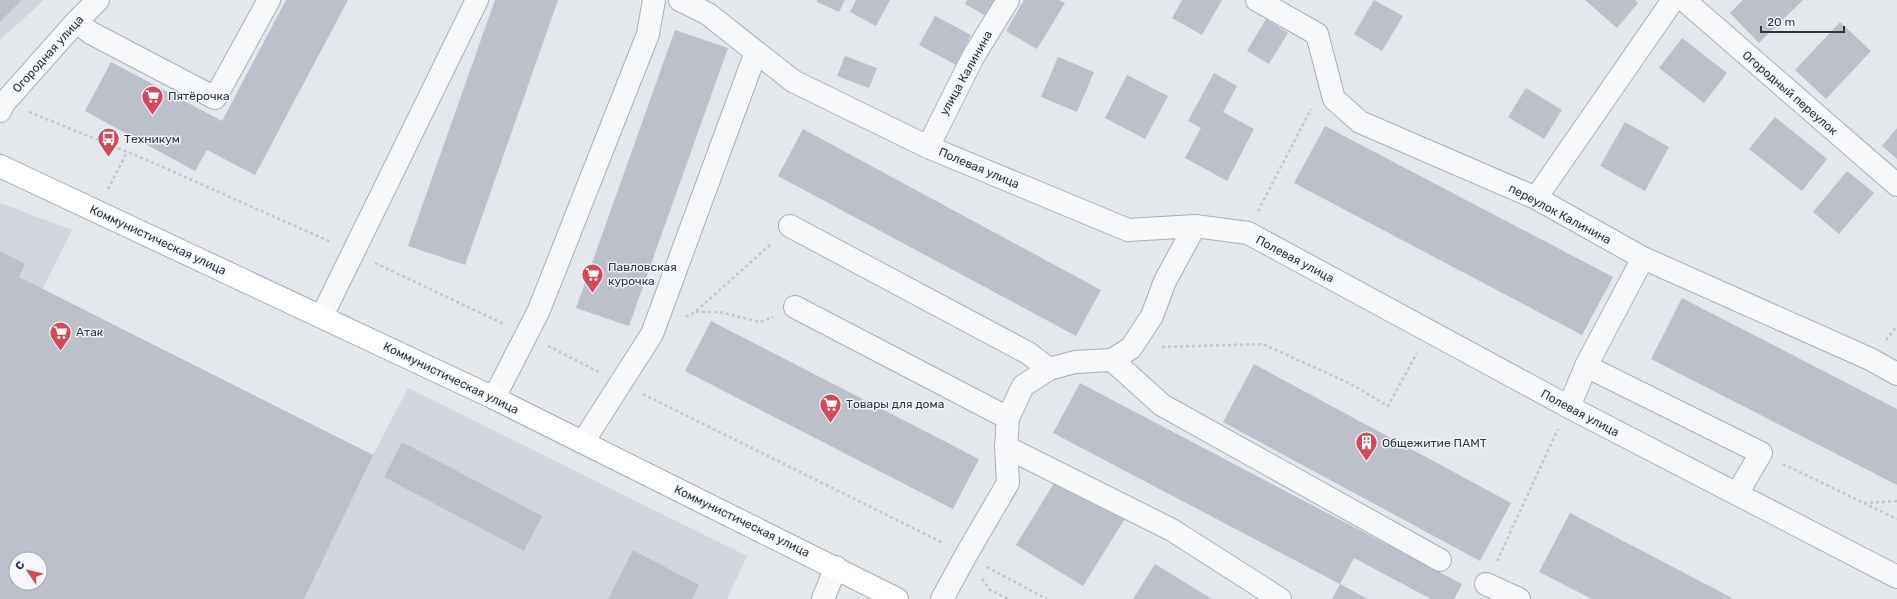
<svg xmlns="http://www.w3.org/2000/svg" width="1897" height="599" font-family="Rubik,sans-serif">
<style>
.built{fill:#d2d6de;fill-rule:evenodd}
.building{fill:#bbc0ca;fill-rule:evenodd}
.lines{fill:none;stroke-linecap:round;stroke-linejoin:round}
.minor-casing{stroke:#a9aeb7;stroke-width:24}
.major-casing{stroke:#a3abb8;stroke-width:24}
.path{stroke:#c2c5cb;stroke-width:2.5;stroke-dasharray:3 3;stroke-linecap:butt}
.minor{stroke:#f7f8fa;stroke-width:22}
.major{stroke:#fff;stroke-width:22}
.labels{text-anchor:middle;dominant-baseline:central;stroke-width:3;stroke-linejoin:round;paint-order:stroke}
.street-label{font-size:12px;fill:#2b3445;stroke:#f4f6f9}
.poi-label{font-size:12px;fill:#2b3445;stroke:#f4f6f9;text-anchor:start}
</style>
<rect width="100%" height="100%" fill="#e4e7ec"/>
<path class="built" d="M0,0H44L0,40Z
M0,203L72,230L42,290L373,455L408,388L747,556L727,599H0ZM16,559H40V583H16Z"/>
<path class="building" d="M0,0H22L0,22Z
M286,0H348L255,175L207,150L195,171L85,111L111,62L222,121Z
M495,0H558L465,265L408,246Z
M817,0H845L839,12L817,2Z
M856,0H890L876,26L850,12Z
M967,0H995L986,16L965,4Z
M1024,0H1059L1065,3L1037,49L1006,31Z
M1182,0H1222L1202,35L1172,18Z
M1374,0L1403,16L1382,51L1354,34Z
M1585,0H1635L1638,3L1617,28Z
M1743,0H1803L1759,43L1730,13Z
M935,16L971,35L956,65L919,45Z
M1266,19L1288,33L1269,64L1247,51Z
M1840,22L1871,51L1826,99L1795,70Z
M675,30L728,48L629,326L576,308Z
M1682,38L1727,73L1704,103L1659,68Z
M845,56L877,68L869,88L837,76Z
M1058,57L1094,72L1077,112L1041,97Z
M1214,73L1237,86L1223,112L1254,129L1227,181L1185,158L1201,128L1188,121Z
M1127,75L1168,96L1145,139L1105,118Z
M1526,88L1562,110L1544,139L1508,117Z
M1775,117L1827,159L1802,191L1749,149Z
M1625,122L1669,147L1645,191L1600,166Z
M1325,126L1613,277L1582,335L1294,183Z
M1897,128V159L1882,146Z
M803,129L1101,290L1076,336L778,176Z
M1847,171L1874,193L1839,234L1813,212Z
M0,251L25,264L19,277L373,455L304,599H0ZM16,559H40V583H16Z
M1682,298L1897,409V485L1651,359Z
M711,321L979,459L953,509L685,371Z
M1254,364L1511,503L1480,561L1223,422Z
M1080,383L1462,584L1454,599H1431L1354,558L1340,584L1368,599H1332L1340,584L1053,433Z
M402,442L542,516L524,551L384,477Z
M1059,475L1126,517L1083,586L1016,545Z
M1570,513L1734,599H1592L1539,572Z
M633,550L699,585L692,599H608Z
M1155,564L1212,599H1133Z"/>
<g class="lines">
<defs>
<path id="minor" d="M680,0L708,14L793,81L928,147L1128,230L1195,226L1248,233L1569,407L1897,577
M1257,0L1317,34L1334,99L1360,122L1536,198L1643,258L1870,359L1897,374
M1684,0L1897,185
M76,22L91,33L215,98L269,0
M0,111L4,103L76,22L98,0
M928,147L973,57L1008,0
M1536,198L1673,0
M790,226L1028,353L1049,369
M795,307L1008,418
M322,316L477,0
M1112,360L1162,405L1440,560
M1586,366L1761,453L1737,494
M494,398L539,310L648,34L654,0
M1569,407L1586,366L1643,258
M583,442L652,334L756,52
M1006,447L1172,530L1280,599
M1486,584L1519,599
M823,599L836,567
M942,599L966,555L1008,483L1006,447L1008,418L1023,386L1049,369L1075,362L1112,360L1131,348L1152,316L1165,281L1195,226"/>
<path id="major" d="M0,166L494,398L897,599"/>
</defs>
<use href="#minor" class="minor-casing"/>
<use href="#major" class="major-casing"/>
<path class="path" d="M29,112L140,157L331,242
M108,189L127,152
M1258,211L1311,109
M375,263L504,324
M696,312H719L760,322L773,317
M686,317L695,312L772,243
M1886,340L1897,326
M548,346L599,372
M1162,347L1263,344L1351,384L1388,406L1417,353
M643,394L943,543
M1783,464L1897,519
M1864,503L1897,501
M1497,561L1558,429
M987,567L1047,599
M982,579L990,590L1008,599"/>
<use href="#minor" class="minor"/>
<use href="#major" class="major"/>
</g>
<defs>
<symbol id="supermarket-pin" viewBox="-11 -11 22 30"><path d="M0 17L-7.5 6A9.5 9.5 0 1 1 7.5 6Z" fill="#d1495b" stroke="#f4f6f9"/><path d="M-6-5.5h2.5l.6 2H6L4.5 2H-2.5L-4.4-4H-6ZM-1.5 3.2a1.3 1.3 0 1 0 .1 0ZM3 3.2a1.3 1.3 0 1 0 .1 0Z" fill="#fff"/></symbol>
<symbol id="bus-pin" viewBox="-11 -11 22 30"><path d="M0 17L-7.5 6A9.5 9.5 0 1 1 7.5 6Z" fill="#d1495b" stroke="#f4f6f9"/><path d="M-5-6H5V4H4V6H2V4H-2V6H-4V4H-5ZM-3.5-4V0h7V-4ZM-3.5 1.2v1.5H-2V1.2ZM2 1.2v1.5H3.5V1.2Z" fill="#fff"/></symbol>
<symbol id="building-pin" viewBox="-11 -11 22 30"><path d="M0 17L-7.5 6A9.5 9.5 0 1 1 7.5 6Z" fill="#d1495b" stroke="#f4f6f9"/><path d="M-4-6H4V6H1V3H-1V6H-4ZM-2.5-4.3h1.7v1.8h-1.7ZM.8-4.3h1.7v1.8H.8ZM-2.5-1h1.7V.8h-1.7ZM.8-1h1.7V.8H.8Z" fill="#fff"/></symbol>
</defs>
<g fill-rule="evenodd">
<use href="#supermarket-pin" x="140" y="84" width="25" height="34"/>
<use href="#bus-pin" x="96" y="126" width="25" height="34"/>
<use href="#supermarket-pin" x="580" y="262" width="25" height="34"/>
<use href="#supermarket-pin" x="48" y="320" width="25" height="34"/>
<use href="#supermarket-pin" x="818" y="392" width="25" height="34"/>
<use href="#building-pin" x="1354" y="430" width="25" height="34"/>
</g>
<g class="labels">
<g class="street-label">
<text transform="translate(48 54) rotate(-48)">Огородная улица</text>
<text transform="translate(966 73) rotate(-61)">улица Калинина</text>
<text transform="translate(1790 93) rotate(41)">Огородный переулок</text>
<text transform="translate(979 168) rotate(23)">Полевая улица</text>
<text transform="translate(1560 214) rotate(28)">переулок Калинина</text>
<text transform="translate(158 240) rotate(25)">Коммунистическая улица</text>
<text transform="translate(1295 259) rotate(28)">Полевая улица</text>
<text transform="translate(451 378) rotate(26)">Коммунистическая улица</text>
<text transform="translate(1580 413) rotate(28)">Полевая улица</text>
<text transform="translate(742 521) rotate(26)">Коммунистическая улица</text>
</g>
<g class="poi-label">
<text x="168" y="96">Пятёрочка</text>
<text x="124" y="139">Техникум</text>
<text x="608" y="267">Павловская<tspan x="608" dy="14">курочка</tspan></text>
<text x="76" y="332">Атак</text>
<text x="846" y="404">Товары для дома</text>
<text x="1382" y="443">Общежитие ПАМТ</text>
</g>
</g>
<g transform="translate(28 571) rotate(305)"><circle r="19" fill="#f4f6f9" stroke="#a4a8b1"/>
<path d="M0-3L7 15L0 10L-7 15Z" fill="#d1495b"/>
<text y="-6" font-size="11" font-weight="bold" text-anchor="middle" fill="#2b3445">С</text>
</g>
<path d="M1761 26v6h83v-6" fill="none" stroke="#2b3445" stroke-width="2"/>
<text x="1767" y="26" font-size="12" fill="#2b3445" stroke="#f4f6f9" stroke-width="3" paint-order="stroke">20 m</text>
</svg>
